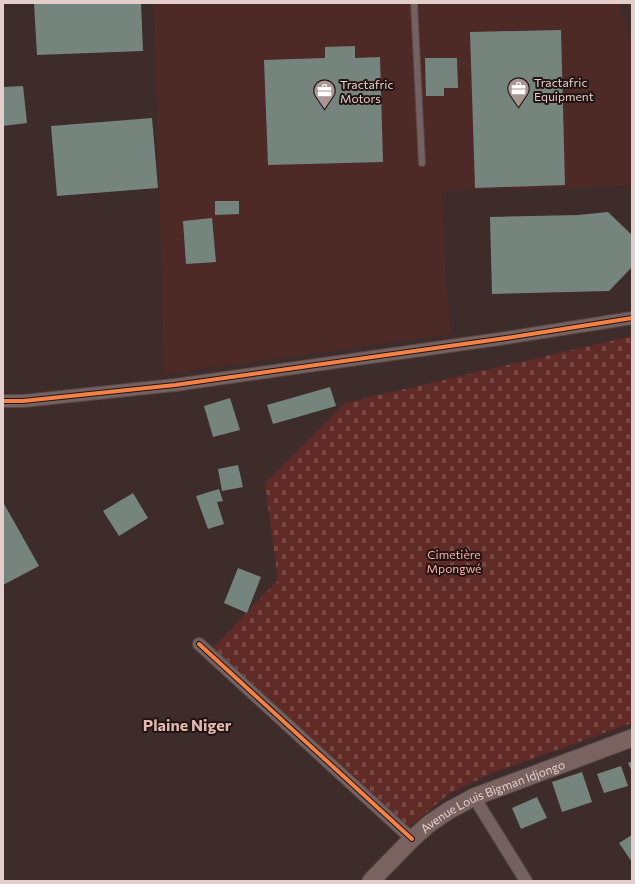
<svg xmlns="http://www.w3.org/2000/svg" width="635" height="884" font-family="Commissioner,sans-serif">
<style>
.built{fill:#4e2a27}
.cemetery{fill:url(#cemetery-stones)}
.building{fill:#76847e}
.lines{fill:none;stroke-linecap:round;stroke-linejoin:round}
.service-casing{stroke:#574846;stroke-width:8}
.minor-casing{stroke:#574846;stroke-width:14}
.secondary-casing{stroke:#574846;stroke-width:19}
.service{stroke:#75615f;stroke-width:6}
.minor{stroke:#75615f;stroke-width:12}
.secondary{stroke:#7a6260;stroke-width:17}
.cycleway-casing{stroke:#221412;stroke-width:6}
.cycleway{stroke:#f48246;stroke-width:4}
.labels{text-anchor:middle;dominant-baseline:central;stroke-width:4;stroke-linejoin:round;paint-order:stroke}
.poi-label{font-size:12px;fill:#e3cecb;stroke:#221412;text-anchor:start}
.park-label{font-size:12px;fill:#f9b0a7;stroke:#221412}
.street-label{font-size:12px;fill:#e3cecb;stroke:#221412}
.district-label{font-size:16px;font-weight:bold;fill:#e2b8b3;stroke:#221412}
</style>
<defs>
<pattern id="cemetery-stones" width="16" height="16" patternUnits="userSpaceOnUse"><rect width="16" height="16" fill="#602a26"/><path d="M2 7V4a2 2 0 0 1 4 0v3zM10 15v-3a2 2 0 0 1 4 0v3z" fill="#774844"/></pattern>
</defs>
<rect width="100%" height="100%" fill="#3e2c2b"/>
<path class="built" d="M154,3H619L632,46V185L576,188L442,190L446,280L451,334L164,374Z"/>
<path class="cemetery" d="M632,336V723L492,773L450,793L406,829L212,649L278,580L265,483L345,403Z"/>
<path class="building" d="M34,3H141L143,51L37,55Z
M561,30L565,185L475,188L470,32Z
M355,46V58L380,57L383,162L268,165L264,60L325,58V47Z
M425,58H457L458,88H444V96H426Z
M23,86L27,123L3,126V87Z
M152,118L158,188L57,196L51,126Z
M215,201H239V214L215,215Z
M608,212L632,235V267L609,291L492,294L490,217L578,215Z
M212,218L216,262L186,264L183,221Z
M330,387L336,406L273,424L267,405Z
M230,398L240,430L213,437L204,406Z
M238,465L243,487L222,491L218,469Z
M219,489L223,501L217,502L224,524L208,529L196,496Z
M133,493L148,518L119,536L103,511Z
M3,502L39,566L3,585Z
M238,568L261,577L247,613L224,603Z
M632,761V772L628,763Z
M621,766L628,786L604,793L597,774Z
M582,772L592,802L562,812L552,782Z
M537,797L547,818L521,829L512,808Z
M632,835V862L619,843Z"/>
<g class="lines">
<defs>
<path id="service" d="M414,3L422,163"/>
<path id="minor" d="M3,401H23L175,385L506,338L632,318
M199,644L412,839
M474,797L526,881"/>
<g id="secondary">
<path id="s1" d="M371,881L412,839L429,824L448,811L474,797L632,738"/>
</g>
</defs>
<use href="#service" class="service-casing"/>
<use href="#minor" class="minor-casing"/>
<use href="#secondary" class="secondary-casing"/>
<use href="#service" class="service"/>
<use href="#minor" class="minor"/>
<use href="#secondary" class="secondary"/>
<defs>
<path id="cycleway" d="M3,401H23L175,385L506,338L632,318
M199,644L412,839"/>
</defs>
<use href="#cycleway" class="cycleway-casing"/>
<use href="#cycleway" class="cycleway"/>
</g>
<defs>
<symbol id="office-pin" viewBox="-11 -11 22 30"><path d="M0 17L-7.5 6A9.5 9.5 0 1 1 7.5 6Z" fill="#a99593" stroke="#221412"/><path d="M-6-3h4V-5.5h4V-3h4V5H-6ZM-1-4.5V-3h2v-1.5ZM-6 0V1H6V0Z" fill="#fff"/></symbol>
</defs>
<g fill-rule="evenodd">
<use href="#office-pin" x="506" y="76" width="25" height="34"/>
<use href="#office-pin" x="312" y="78" width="25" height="34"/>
</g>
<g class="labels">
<g class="poi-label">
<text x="534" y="82">Tractafric<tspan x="534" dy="14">Equipment</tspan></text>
<text x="340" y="84">Tractafric<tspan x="340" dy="14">Motors</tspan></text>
</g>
<g class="park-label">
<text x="454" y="554">Cimetière<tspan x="454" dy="14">Mpongwé</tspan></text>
</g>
<g class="street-label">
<text stroke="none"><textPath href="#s1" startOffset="151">Avenue Louis Bigman Idjongo</textPath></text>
</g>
<g class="district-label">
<text x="187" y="724">Plaine Niger</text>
</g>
</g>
<rect width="635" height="884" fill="none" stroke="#e3cecb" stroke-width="8"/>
</svg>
